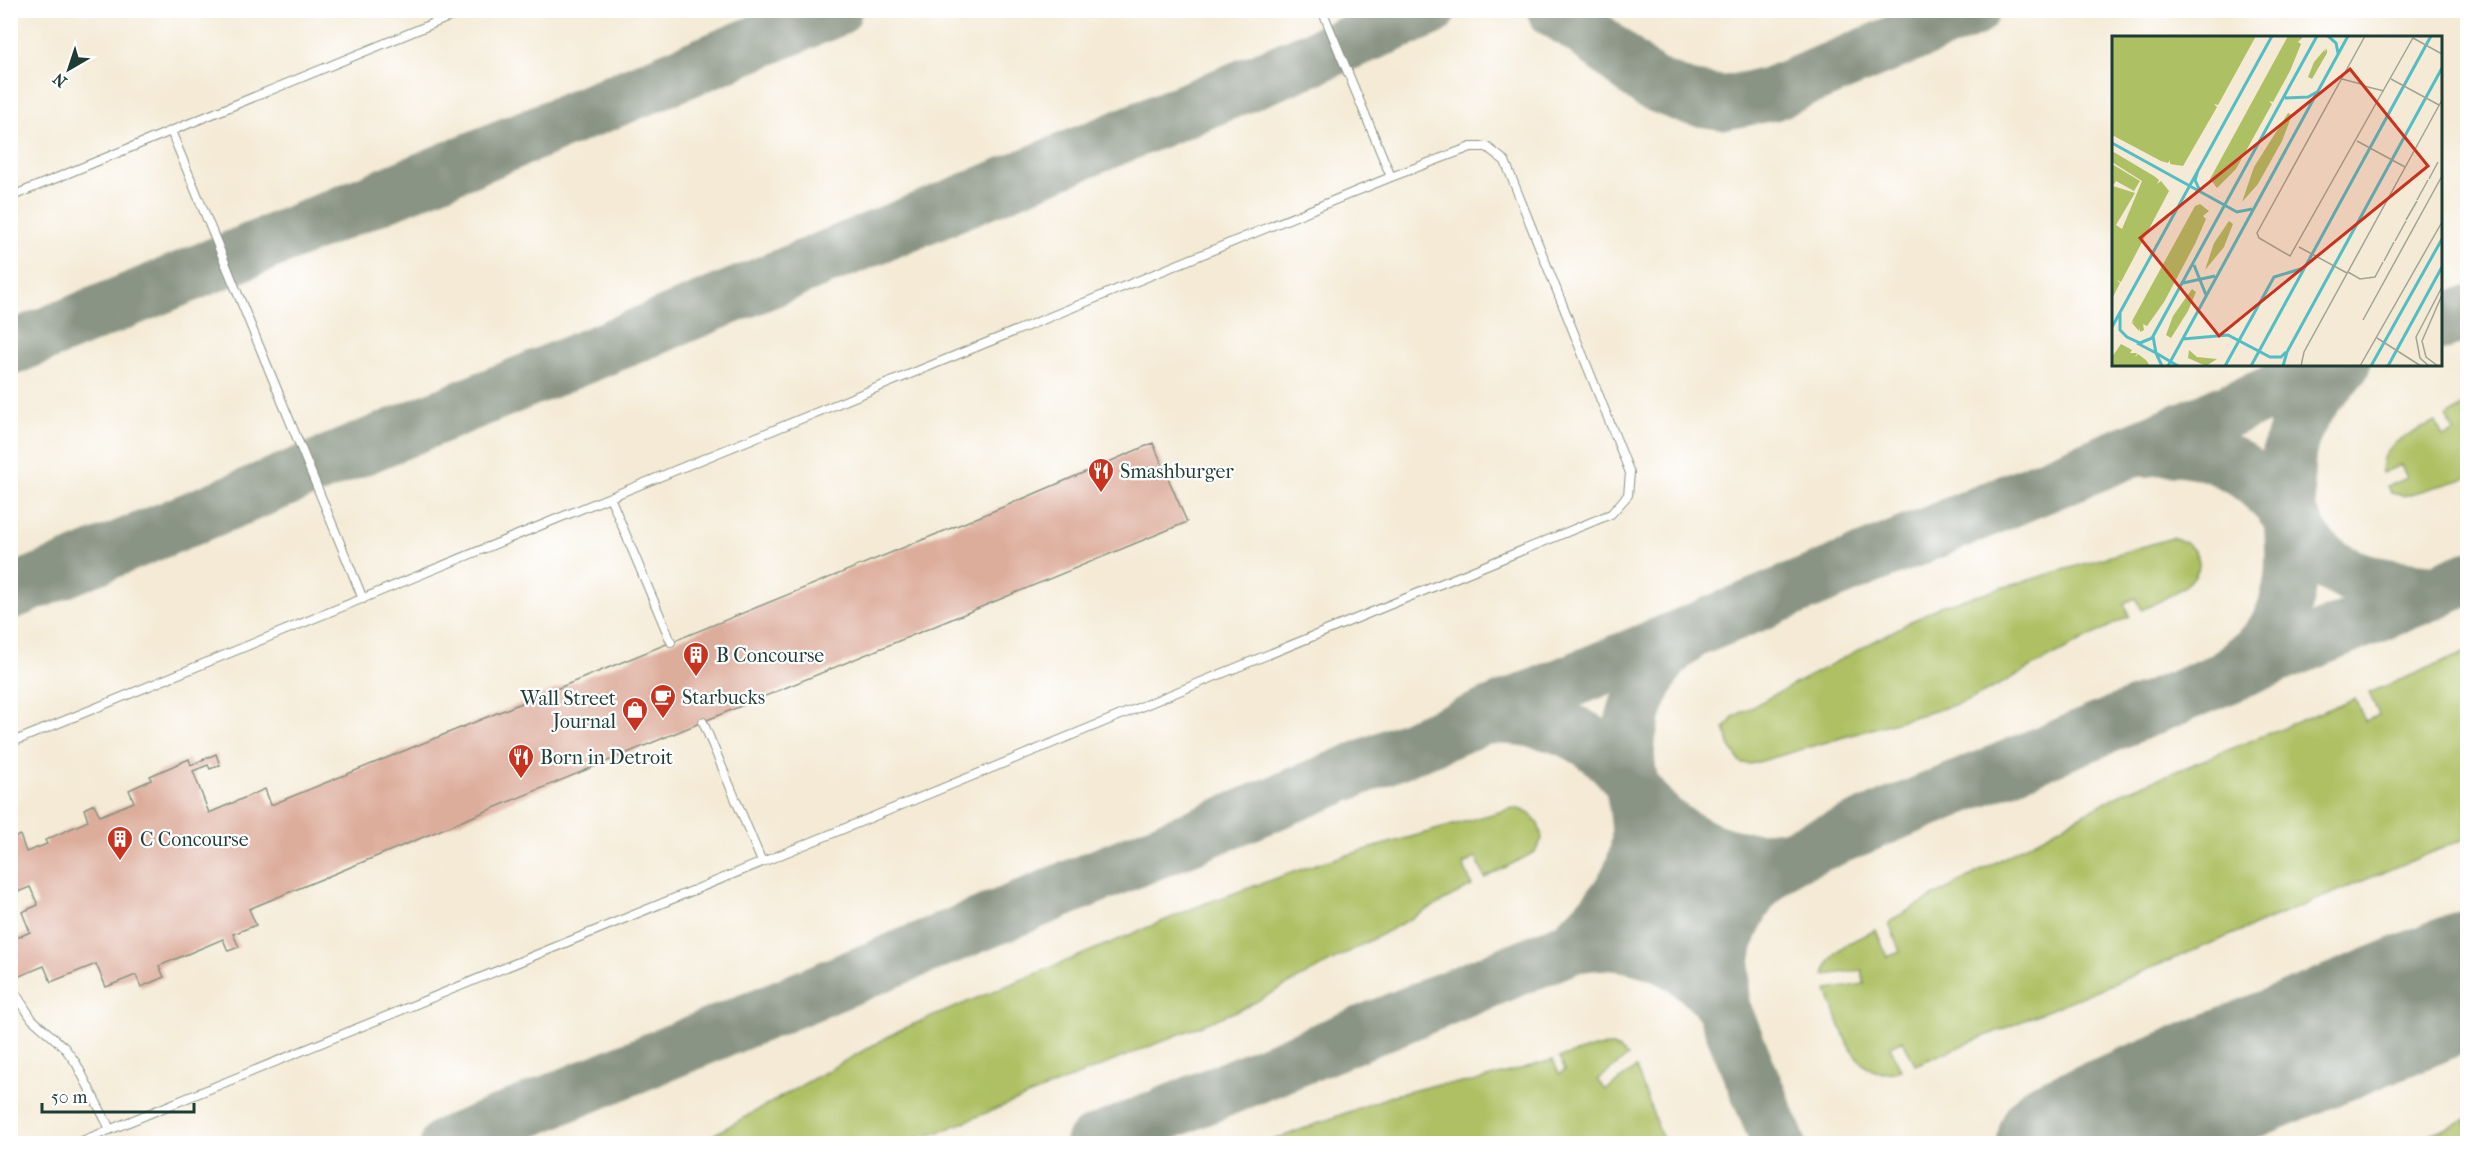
<svg xmlns="http://www.w3.org/2000/svg" width="2478" height="1154" font-family="'IM FELL French Canon',serif">
<style>
.green{fill:#aec064;stroke:#667e4c;stroke-width:1.5}
.lines{fill:none;stroke-linecap:round;stroke-linejoin:round}
.taxiway{stroke:#8a9484;stroke-width:54}
.runway{stroke:#8a9484;stroke-width:136}
.building{fill:#ddad9c}
.lane-casing{stroke:#8a9484;stroke-width:10}
.lane{stroke:#fff;stroke-width:8}
.labels{text-anchor:middle;dominant-baseline:central;stroke-width:4.5;stroke-linejoin:round;paint-order:stroke}
.poi-label{font-size:20px;fill:#1f3d34;stroke:#fff;text-anchor:start}
.inset-river{fill:none;stroke:#50bec4;stroke-width:3}
.inset-road{fill:none;stroke:#9fa595;stroke-width:1.5}
.view{fill:#c8321e;fill-opacity:0.15;stroke:#c8321e;stroke-width:3}
.inset-edge{fill:none;stroke:#1f3d34;stroke-width:3}
</style>
<rect width="100%" height="100%" fill="#fff"/>
<filter id="ink" filterUnits="userSpaceOnUse"><feTurbulence type="fractalNoise" baseFrequency=".0167" numOctaves="2"/><feDisplacementMap in="SourceGraphic" scale="12" xChannelSelector="R" yChannelSelector="G"/><feConvolveMatrix kernelMatrix="1 2 1 2 8 2 1 2 1" color-interpolation-filters="sRGB"/></filter>
<filter id="wash" filterUnits="userSpaceOnUse"><feTurbulence type="fractalNoise" baseFrequency=".008" numOctaves="4" result="noise"/><feDisplacementMap in="SourceGraphic" scale="24" xChannelSelector="R" yChannelSelector="G"/><feGaussianBlur stdDeviation="1.35" result="paint"/><feColorMatrix in="noise" values="0 0 0 0 0 0 0 0 0 0 0 0 0 0 0 0 0 1.4 0 .05"/><feComposite in="paint" operator="in"/></filter>
<g filter="url(#wash)">
<rect width="100%" height="100%" fill="#f4ead5"/>
<path class="green" d="M2467,403V478L2404,496L2391,493L2387,486L2407,478L2401,465L2382,473C2376,444 2415,432 2436,422L2443,437L2454,432L2447,416Z
M2172,538C2181,539 2189,544 2195,552C2214,580 2160,600 2142,610L2136,598L2124,603L2129,616L1968,701L1751,764L1741,763L1730,747L1725,729L1733,717L1940,606Z
M2467,652V838L1915,1065L1903,1040L1890,1046L1901,1070C1853,1087 1840,1023 1827,990L1864,984L1862,970L1824,975C1831,948 1852,941 1876,930L1887,957L1900,952L1889,923L1896,917L2120,794L2348,701L2355,699L2365,721L2379,715L2369,693Z
M1513,808C1531,810 1540,822 1542,839L1535,852L1485,878L1476,858L1463,864L1472,886L1246,1007L937,1133L897,1143H699L900,1030L1204,904L1319,863Z
M1613,1046L1628,1056L1598,1080L1606,1090L1636,1068L1664,1143H1265L1394,1095L1435,1085L1472,1082L1553,1060L1559,1074L1565,1070L1559,1058L1595,1047Z
M2467,1119V1143H2408Z"/>
<g class="lines">
<path class="taxiway" d="M1554,10L1583,29L1650,83L1689,98L1724,103L1771,94L1973,10
M2440,324L2468,313
M10,349L835,10
M2145,450C2207,441 2253,468 2290,517C2298,527 2304,541 2313,551C2347,584 2392,587 2436,591
M10,593L1429,10
M2234,670C2243,662 2253,655 2262,646C2298,608 2294,552 2289,503C2287,480 2286,452 2295,431C2306,405 2325,385 2343,365
M1485,717C1549,717 1592,729 1631,782L1779,1144
M1640,796C1662,830 1710,856 1751,859C1761,860 1773,858 1783,858
M1578,940C1606,914 1635,881 1638,841C1640,814 1630,786 1628,759C1626,719 1650,657 1687,635
M1581,945C1615,938 1661,950 1688,971C1701,980 1711,993 1722,1004C1723,989 1722,972 1724,958C1730,919 1751,883 1783,862
M447,1144L2341,364
M1092,1144L2468,578"/>
<path class="runway" d="M2065,1144L2468,979"/>
</g>
<g id="blocks">
<path class="building" d="M1153,443L1187,522L249,909L256,925L233,934L239,947L228,951L223,939L159,966L164,977L141,987L136,975L106,987L96,964L51,982L44,966L10,980V941L30,932L22,912L38,905L30,887L13,894L10,886V853L13,851L10,840L20,835L26,852L47,844L45,840L88,821L84,809L94,804L100,816L134,802L129,790L151,780L150,776L189,759L191,765L216,754L220,765L210,769L208,765L193,771L209,813L265,789L271,805L1008,505Z"/>
</g>
</g>
<g filter="url(#ink)">
<use href="#blocks" fill-opacity="0" stroke="#8a9484" stroke-width="1.5"/>
<g class="lines">
<defs>
<path id="lane" d="M1322,10L1391,177
M171,131L363,599
M10,197L466,10
M610,497L671,642
M703,722L762,862
M10,743L1391,177L1471,147H1487L1505,161L1630,473L1628,495L1611,514L75,1144
M10,985L32,1019L64,1047L76,1063L110,1129"/>
</defs>
<use href="#lane" class="lane-casing"/>
<use href="#lane" class="lane"/>
</g>
</g>
<defs>
<symbol id="restaurant-pin" viewBox="-11 -11 22 30"><path d="M0 17L-7.5 6A9.5 9.5 0 1 1 7.5 6Z" fill="#c8321e" stroke="#fff"/><path d="M-5-6h1v4h1v-4h1v4h1v-4h1v5L-1.5 .5V6h-2V.5L-5-1ZM5-6V6H3V1.5H1.5Q1.5-4 5-6Z" fill="#fff"/></symbol>
<symbol id="building-pin" viewBox="-11 -11 22 30"><path d="M0 17L-7.5 6A9.5 9.5 0 1 1 7.5 6Z" fill="#c8321e" stroke="#fff"/><path d="M-4-6H4V6H1V3H-1V6H-4ZM-2.5-4.3h1.7v1.8h-1.7ZM.8-4.3h1.7v1.8H.8ZM-2.5-1h1.7V.8h-1.7ZM.8-1h1.7V.8H.8Z" fill="#fff"/></symbol>
<symbol id="cafe-pin" viewBox="-11 -11 22 30"><path d="M0 17L-7.5 6A9.5 9.5 0 1 1 7.5 6Z" fill="#c8321e" stroke="#fff"/><path d="M-5.5-4.5H6V0H3Q3 3.5 0 3.5H-2.5Q-5.5 3.5-5.5 0ZM3-3.2v2h1.7v-2ZM-6 4.5H4V6H-6Z" fill="#fff"/></symbol>
<symbol id="shop-pin" viewBox="-11 -11 22 30"><path d="M0 17L-7.5 6A9.5 9.5 0 1 1 7.5 6Z" fill="#c8321e" stroke="#fff"/><path d="M-5-2.5h2.3a2.7 3.5 0 0 1 5.4 0H5L5.5 6h-11ZM-1.5-2.5h3a1.5 2.3 0 0 0-3 0Z" fill="#fff"/></symbol>
</defs>
<g fill-rule="evenodd">
<use href="#restaurant-pin" x="1086" y="456" width="30" height="40"/>
<use href="#building-pin" x="681" y="640" width="30" height="40"/>
<use href="#cafe-pin" x="648" y="682" width="30" height="40"/>
<use href="#shop-pin" x="620" y="695" width="30" height="40"/>
<use href="#restaurant-pin" x="506" y="742" width="30" height="40"/>
<use href="#building-pin" x="105" y="824" width="30" height="40"/>
</g>
<g class="labels">
<g class="poi-label">
<text x="1120" y="471">Smashburger</text>
<text x="716" y="655">B Concourse</text>
<text x="682" y="697">Starbucks</text>
<text x="616" y="698" text-anchor="end">Wall Street<tspan x="616" dy="23">Journal</tspan></text>
<text x="540" y="757">Born in Detroit</text>
<text x="140" y="839">C Concourse</text>
</g>
</g>
<g transform="translate(2112 36)">
<rect width="330" height="330" fill="#f4ead5"/>
<path d="M0,0H144L106,69L102,68L105,71L71,130L58,128V124L56,127L49,125L0,99ZM176,0L191,1L186,6L189,8L178,35L161,66L157,65L160,68L124,133L105,152L98,143ZM214,12L212,16L215,13V17L200,43L196,41L202,26ZM176,77L180,79L170,105L146,148L130,166L142,131ZM0,115L42,140L47,144L45,148L49,145L57,155L9,246L5,244L8,247L0,263V128L28,145L22,155L4,145L1,150L23,157L4,189L10,193L30,145L0,126ZM88,168L97,175L91,180L94,183L83,208L52,266L35,290L31,288L32,294L28,296V292L27,295L19,286L22,287L20,285L83,170ZM117,185L121,188L112,211L93,234L102,207ZM80,253L84,256L76,275L59,302L54,299L61,280ZM9,308L20,314L18,317H25L23,321L26,318L34,324L38,330H0V321ZM77,314L85,321L105,323L94,330L76,322Z" fill="#aec064"/>
<path class="inset-river" d="M216,0L224,7L226,17M173,62L196,61L205,56M0,107L125,176L140,173M86,134L83,144L88,155M82,229L94,259M71,247L103,240M8,277V294L15,301L28,307L40,302L205,0M0,291L160,0M41,300L44,317L66,330M71,303L116,299L158,321H169L174,316M25,307L44,317L50,330M56,330L236,0M113,330L162,241L192,232M139,330L319,0M171,330L175,316L330,32M259,330L330,203M276,330L330,231"/>
<path class="inset-road" d="M253,0L145,197L147,202L178,220L302,0M301,2L330,18M230,43L249,48M279,43L327,69M252,50L272,55M245,105L293,131M317,143L326,126M305,164L316,144M294,184L305,165M283,205L294,185M187,211L235,237M272,225L282,206M236,236L248,243L263,241L271,226M251,284L330,140M265,302L309,330M189,330L192,316L330,64M248,330L330,186M317,330L308,322L304,301L330,251M326,330L314,321L310,305L330,259"/>
<path class="view" d="M238,33L316,130L107,300L28,202Z"/>
<rect width="330" height="330" class="inset-edge"/>
</g>
<rect width="2478" height="1154" fill="none" stroke="#fff" stroke-width="36"/>
<g transform="translate(69 69) rotate(219)" stroke="#ffffff" stroke-width="4.5" paint-order="stroke">
<path d="M0-4.5L10 22L0 15L-10 22Z" fill="#1f3d34"/>
<text y="-9" font-size="16" font-weight="bold" text-anchor="middle" fill="#1f3d34">N</text>
</g>
<path d="M42 1103v9h152v-9" fill="none" stroke="#1f3d34" stroke-width="3"/>
<text x="51" y="1103" font-size="18" fill="#1f3d34" stroke="#ffffff" stroke-width="4.5" paint-order="stroke">50 m</text>
</svg>
